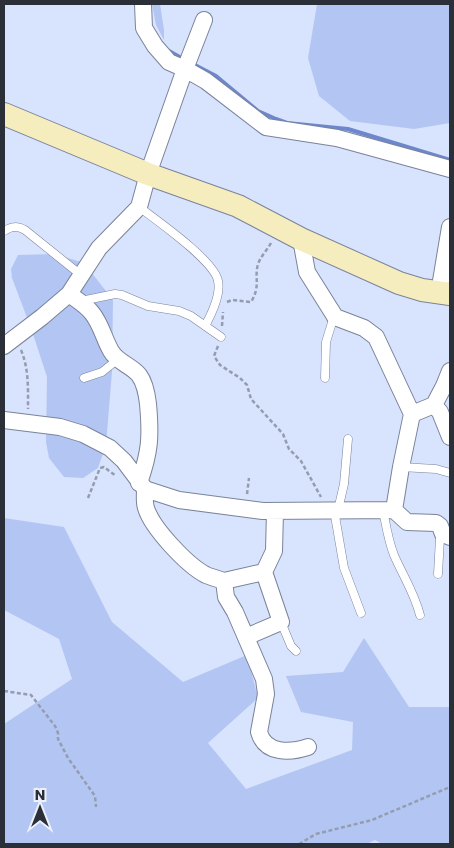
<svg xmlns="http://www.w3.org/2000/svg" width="454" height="848" font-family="Poppins,sans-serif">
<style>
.green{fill:#b3c6f3}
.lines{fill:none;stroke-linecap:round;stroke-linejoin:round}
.stream{stroke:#6c87cd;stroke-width:4}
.lane-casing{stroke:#7a839a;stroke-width:9}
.street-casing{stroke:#7a839a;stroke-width:18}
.secondary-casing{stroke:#7a839a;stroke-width:24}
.path{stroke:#949db0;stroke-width:2.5;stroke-dasharray:4 2.5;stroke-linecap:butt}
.lane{stroke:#fff;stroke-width:8}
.street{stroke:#fff;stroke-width:16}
.secondary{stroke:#f5edbe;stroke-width:22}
</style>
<rect width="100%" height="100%" fill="#d8e3fd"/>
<path class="green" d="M152,4H160L164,30V40L156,25Z
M317,4H450V123L414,129L350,121L319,96L308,58Z
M55,254L84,263L113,300L112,372L106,445L98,468L83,478L64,477L49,458L46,442L47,377L32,331L12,278L11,269L18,255Z
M4,518L64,527L112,622L183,682L247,655L258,698L208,743L246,789L352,750L353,722L301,712L286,676L343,672L364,638L409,707H450V844H382L375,840L367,844H4V724L72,679L59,639L4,610Z"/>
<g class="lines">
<path class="stream" d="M169,51L185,60
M191,63L216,76L258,111L276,119L287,123L348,129L450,160"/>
<defs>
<path id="lane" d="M139,207C156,220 215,261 218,281C221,294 211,315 205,326
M4,231C12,226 17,226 25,230L81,275
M81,301L115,294L122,295L148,306L179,311L191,316L221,337
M84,378L102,372L117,360
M325,378L326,342L334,316
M401,467L436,469L450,473
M334,510L344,568L361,613
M338,510L344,484L348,439
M383,510C386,525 388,540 394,555C403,576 414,592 420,615
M438,574L440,538L443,534
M281,622L291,646L296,651"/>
<path id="street" d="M143,4L144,28L155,46L169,62L185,69L206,81L266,127L337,138L450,169
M301,239L307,272L334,315L335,317L364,328L376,337L412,414
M439,293L450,227
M69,294C77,300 86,305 92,313C101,324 104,339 111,351C118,363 131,365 139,375C145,383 147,395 148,404C151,437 150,452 139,483
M4,346L42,317L69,294L99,248L139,207L148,174L185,69L204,20
M434,405L440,412L450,437
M4,420L60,427L83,434L110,448L124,461L145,489L179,500L263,511L394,510L401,467L412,414L434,405L444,386L450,371
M145,489C145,495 144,502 146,508C152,528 187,565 206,575C211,577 218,579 224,581L226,597L235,612L264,679L266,694L259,732C265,754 290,753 308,747
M394,510L407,522L436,523L440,526L443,534L450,537
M264,572L274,551L275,511
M224,581L264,572L281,622L246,637"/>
<path id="secondary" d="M4,114L148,174L238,206L301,239L399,283L422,290L450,294"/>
</defs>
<use href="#lane" class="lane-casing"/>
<use href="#street" class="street-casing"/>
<use href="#secondary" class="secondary-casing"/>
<path class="path" d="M227,302L232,300L251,302C261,286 254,278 258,264C261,256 267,250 271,243
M222,326L223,312
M218,346L214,356L220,365L240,378L247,385L251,399L283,434L289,449L301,461L321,497
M21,350C29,369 28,389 28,409
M247,494L249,478
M88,498L100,468L104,467L116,476
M4,691L31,695L55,726L58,733V739L68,758L95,796L96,807
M299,844L316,834L372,820L450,787"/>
<use href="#lane" class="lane"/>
<use href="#street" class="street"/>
<use href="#secondary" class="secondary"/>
</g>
<rect width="454" height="848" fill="none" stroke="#2b2f38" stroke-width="10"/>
<g transform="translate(40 808)" stroke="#ecf0fb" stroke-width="4" paint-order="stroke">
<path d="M0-4L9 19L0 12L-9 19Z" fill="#2b2f38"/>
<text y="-8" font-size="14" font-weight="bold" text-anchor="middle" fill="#2b2f38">N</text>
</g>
</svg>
